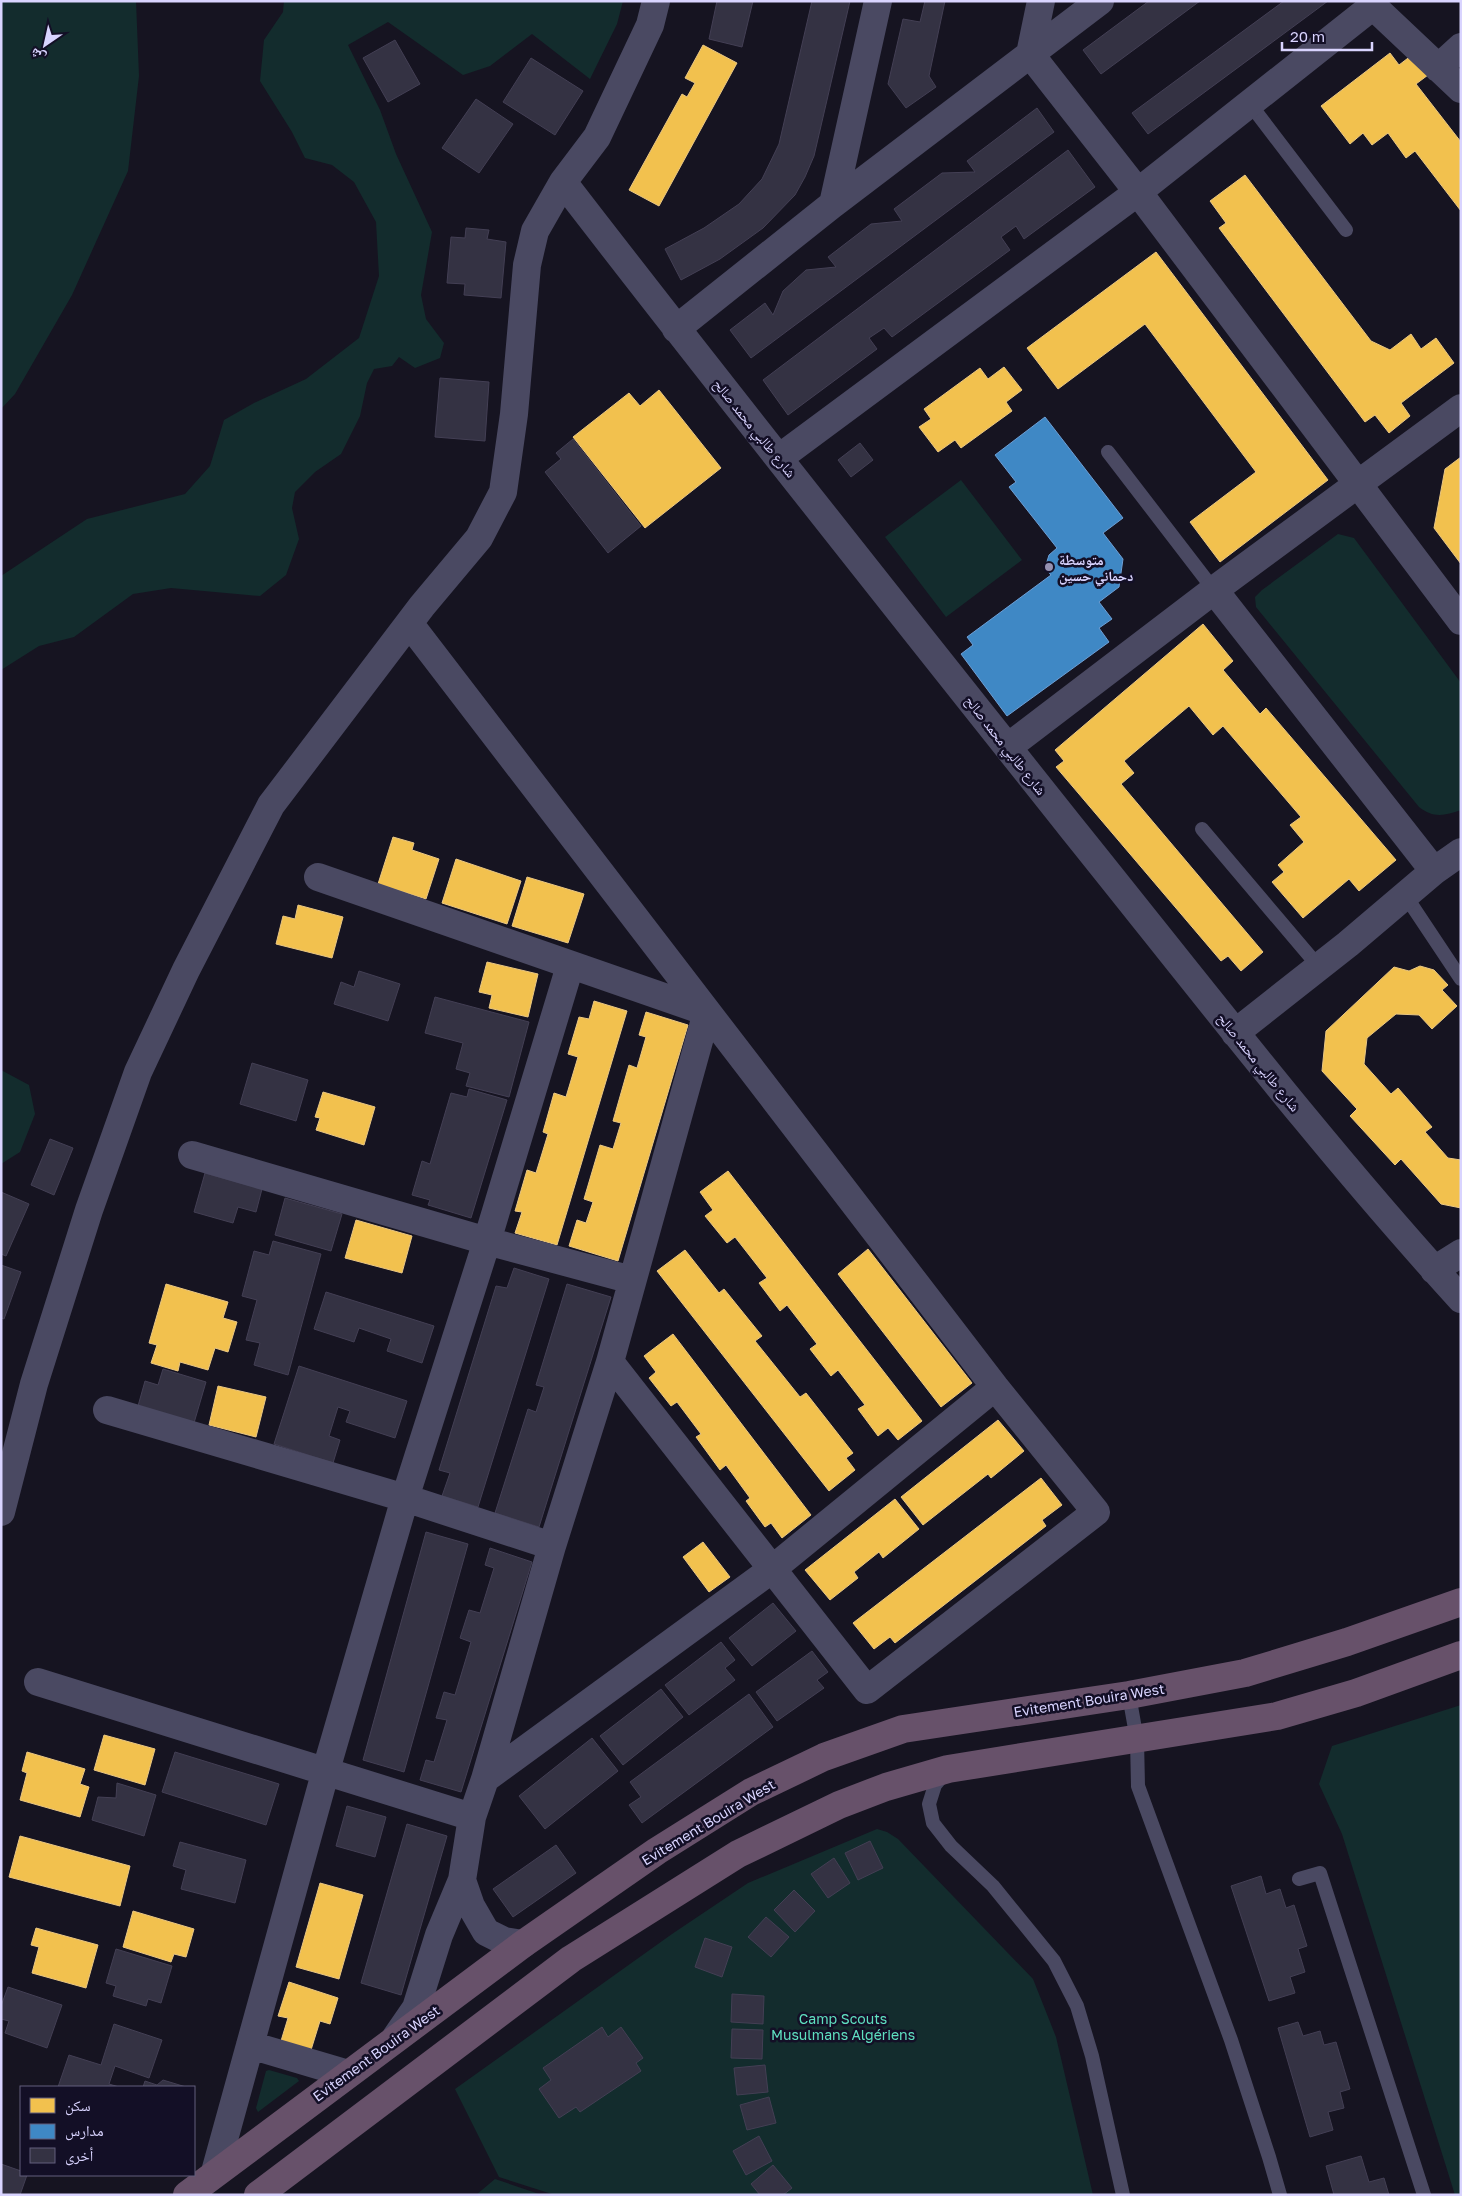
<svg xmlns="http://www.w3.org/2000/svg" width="1462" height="2196" font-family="'Golos Text','Noto Naskh Arabic',sans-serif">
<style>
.green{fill:#132c2d}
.homes{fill:#f2c14e;stroke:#eac783}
.schools{fill:#3f88c5;stroke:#6d9fd6}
.building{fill:#343243;stroke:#433f54}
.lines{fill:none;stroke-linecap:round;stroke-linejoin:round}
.lane{stroke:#4a4962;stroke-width:14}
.street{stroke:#4a4962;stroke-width:28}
.highway{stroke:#67516a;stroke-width:28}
.poi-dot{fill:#9591b1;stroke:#130f26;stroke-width:2}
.labels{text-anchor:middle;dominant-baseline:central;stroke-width:5;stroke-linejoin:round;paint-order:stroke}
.street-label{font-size:14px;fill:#d9d4ff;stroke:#130f26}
.poi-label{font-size:14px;font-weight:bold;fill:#d9d4ff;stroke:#130f26;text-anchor:start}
.park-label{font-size:14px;fill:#5fe0c0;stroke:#130f26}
</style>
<rect width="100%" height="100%" fill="#161421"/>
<path class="green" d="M1,1H136L139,76L128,171L72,295L15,394L1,409Z
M284,1H623L617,24L590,79L532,34L490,66L463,75L388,22L348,45L380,110L396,154L432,232L421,295L426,319L444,343L440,358L415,368L399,357L392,366L374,369L367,383L360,416L341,454L315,472L295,492L292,508L299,539L286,575L260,596L171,588L133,594L74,637L39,646L1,670V576L87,519L185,494L210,466L224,420L254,403L306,379L359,338L379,276L376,222L354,182L332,165L305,158L292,132L260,81L264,40L283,12Z
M961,480L1022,560L946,617L885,537Z
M1338,534L1354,538L1461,683V810C1444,816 1433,818 1419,807L1256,607L1255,597L1262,590Z
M1,1070L29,1085L35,1114L20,1152L1,1164Z
M1461,1705V2195H1455L1342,1834L1319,1784L1332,1746Z
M877,1829L887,1832L898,1839L1033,1979L1056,2037L1093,2195H555L499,2177L455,2089L672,1934L748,1883Z
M269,2070L297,2078L299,2081L258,2112L256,2108L266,2071Z
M495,2179L542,2195H476Z"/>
<path class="homes" d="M703,45L737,63L659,206L629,190L682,94L687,97L695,83L685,78Z
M1390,53L1399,65L1412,55L1428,75L1416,84L1461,142V211L1415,151L1406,158L1388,133L1372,145L1363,133L1350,144L1321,106Z
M1245,175L1371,341L1390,350L1411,334L1421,349L1436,338L1454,363L1401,403L1410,416L1389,433L1375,415L1365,422L1219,228L1226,223L1210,201Z
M1156,252L1328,480L1220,562L1190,522L1256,472L1145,324L1058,389L1027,348Z
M1004,367L1022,390L1006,402L1012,411L961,448L955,440L938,452L919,427L931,419L924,409L980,368L988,379Z
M659,390L721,468L645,528L573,437L629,393L640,406Z
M1461,457V564L1434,528L1445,469Z
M1203,624L1233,661L1223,670L1260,714L1266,708L1396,860L1359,891L1349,879L1303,918L1272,882L1284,872L1278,865L1304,842L1290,825L1301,817L1223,726L1213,735L1189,706L1124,761L1134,773L1121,784L1263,952L1241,971L1228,956L1221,961L1056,767L1064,761L1055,750Z
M393,837L414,843L412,850L439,859L426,899L378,884Z
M456,859L521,881L507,924L442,903Z
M527,877L584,894L568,943L512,926Z
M298,905L343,917L332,958L276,944L283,916L295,919Z
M487,962L538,974L528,1017L489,1008L492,995L479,992Z
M1420,966L1434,970L1448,985L1442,990L1457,1006L1432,1029L1419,1015L1396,1014L1367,1038L1364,1064L1391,1094L1398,1088L1432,1127L1425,1132L1448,1158L1461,1160V1208L1441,1204L1401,1159L1395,1165L1350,1116L1357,1109L1322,1071L1326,1031L1394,967L1409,971Z
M594,1001L627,1011L557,1245L515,1233L522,1212L515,1211L527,1170L536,1173L548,1134L543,1132L554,1093L566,1097L578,1057L568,1054L579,1017L589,1019Z
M646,1012L688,1025L618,1261L569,1246L577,1220L586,1223L593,1202L584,1199L600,1145L613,1149L621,1123L613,1121L629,1065L637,1068L646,1037L639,1035Z
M323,1092L375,1107L364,1145L316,1130L320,1118L315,1117Z
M728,1171L922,1421L898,1440L888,1428L878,1436L858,1409L865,1405L838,1370L831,1376L810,1349L817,1344L787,1305L780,1311L759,1283L767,1278L735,1237L727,1243L705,1216L713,1210L700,1192Z
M356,1220L412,1236L402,1273L345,1258Z
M868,1249L972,1383L941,1407L838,1274Z
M685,1250L719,1293L724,1289L762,1336L755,1341L800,1397L806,1393L853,1453L846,1458L855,1470L829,1491L657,1271Z
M166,1284L228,1302L223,1318L237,1322L228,1352L215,1348L208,1370L180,1362L178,1371L151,1363L157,1345L149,1343Z
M673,1334L811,1515L782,1538L771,1523L765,1527L746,1501L750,1498L726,1465L720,1470L696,1437L701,1434L677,1402L671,1406L649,1378L656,1372L644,1356Z
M218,1386L266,1397L256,1437L209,1425Z
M998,1420L1024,1451L991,1478L988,1474L923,1525L901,1497Z
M1041,1478L1062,1505L1042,1520L1046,1526L895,1643L890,1637L874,1649L853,1623Z
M895,1499L919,1529L883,1558L879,1552L854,1572L858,1578L830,1600L805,1570Z
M703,1542L730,1577L709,1592L683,1557Z
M104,1735L155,1749L145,1785L94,1770Z
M27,1752L85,1769L80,1784L89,1787L80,1817L20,1800L27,1773L22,1771Z
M20,1836L130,1866L120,1906L9,1877Z
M320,1883L363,1895L339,1979L296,1967Z
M133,1911L194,1929L186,1957L174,1954L171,1962L123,1947Z
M36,1928L98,1945L86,1988L32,1973L39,1947L31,1945Z
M289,1982L338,1998L330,2024L320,2021L311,2050L281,2041L288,2018L278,2016Z"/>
<path class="schools" d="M1045,417L1123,518L1103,533L1123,559L1119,587L1099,602L1112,619L1099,628L1109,642L1007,716L961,654L973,645L967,637L1051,575L1045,568L1049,555L1057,548L1009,487L1016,482L995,455Z"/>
<path class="building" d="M717,1H753L742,47L709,39Z
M812,1H850L814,156L805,177L795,195L763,228L720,259L681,280L665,249L704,228L739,204L762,179L779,144Z
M925,1H945L929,76L936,87L906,108L888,84L903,19L920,22Z
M1149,1H1200L1101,74L1083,50Z
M1284,1H1328L1148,134L1132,113Z
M395,40L420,84L388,102L363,58Z
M531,58L583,91L555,135L503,102Z
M476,99L513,124L479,173L442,148Z
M1037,108L1054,132L751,358L730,330L765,303L773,315L783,291L806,270L836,267L828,257L871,224L902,221L894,209L942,173L975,172L967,161Z
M1068,150L1095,187L1024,239L1016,226L1001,237L1010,250L892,337L884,328L869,338L877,349L788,415L763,380Z
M466,228L489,230L487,239L506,242L501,298L464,295L465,284L447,283L451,237L465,238Z
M440,378L489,382L485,441L435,437Z
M573,439L641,526L608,553L545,472L561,459L556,453Z
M860,443L873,460L851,477L838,460Z
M359,971L400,984L388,1021L334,1004L341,982L354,987Z
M435,997L529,1022L509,1097L466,1086L470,1073L456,1069L463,1043L425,1033Z
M252,1063L308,1080L296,1121L240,1104Z
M469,1089L507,1100L471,1218L428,1205L430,1200L412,1195L422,1161L430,1164L451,1093L467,1097Z
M50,1139L73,1148L54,1195L31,1185Z
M205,1173L262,1189L256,1212L238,1207L233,1223L194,1212Z
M1,1192L29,1204L6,1256L1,1254Z
M285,1198L342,1214L331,1251L275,1235Z
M273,1241L321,1254L288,1375L254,1365L260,1343L246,1340L257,1300L242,1296L254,1251L269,1255Z
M1,1265L21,1272L4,1319L1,1318Z
M514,1268L549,1279L478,1507L442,1496L450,1473L439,1470L496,1286L507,1288Z
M567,1284L611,1297L539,1527L495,1513L528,1409L536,1412L544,1387L536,1385Z
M326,1292L434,1326L422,1363L387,1351L391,1339L359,1328L354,1342L314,1329Z
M299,1366L407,1401L395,1438L346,1422L350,1411L338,1407L329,1436L340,1440L333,1463L274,1444Z
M163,1369L206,1382L194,1423L138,1406L145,1381L158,1385Z
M426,1532L468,1544L404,1772L363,1760Z
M490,1548L532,1562L461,1792L420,1780L426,1760L434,1762L447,1720L436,1718L444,1692L455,1695L471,1642L460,1638L469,1610L480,1613L494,1568L485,1565Z
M773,1603L796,1631L752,1666L729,1638Z
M721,1642L735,1660L725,1668L735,1680L689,1715L665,1685Z
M812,1651L828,1672L817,1680L824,1688L777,1721L756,1692Z
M661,1689L683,1717L623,1765L600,1736Z
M749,1694L773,1727L642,1823L629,1805L641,1797L630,1782Z
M592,1738L618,1771L545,1829L519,1796Z
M175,1752L279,1784L266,1825L162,1792Z
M117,1783L156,1795L144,1836L92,1820L98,1797L116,1798Z
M347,1806L386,1817L375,1857L336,1846Z
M407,1824L447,1836L401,1995L361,1983Z
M870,1841L883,1868L858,1880L845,1853Z
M180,1842L246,1860L235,1903L181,1889L186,1870L173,1866Z
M556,1845L576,1873L513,1917L493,1889Z
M834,1858L850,1883L828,1898L811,1874Z
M1261,1876L1266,1894L1280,1889L1286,1908L1294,1905L1307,1946L1298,1949L1305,1972L1290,1977L1295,1993L1269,2001L1231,1886Z
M794,1890L815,1911L795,1932L774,1910Z
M766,1917L789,1937L771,1957L748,1937Z
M705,1938L732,1947L722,1977L695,1967Z
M116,1949L172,1966L161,2003L148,1999L146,2006L113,1996L116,1986L106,1983Z
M8,1987L62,2005L47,2048L5,2033L9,2021L1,2019V2006Z
M732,1994L764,1996L763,2024L731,2022Z
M1298,2022L1303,2036L1320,2031L1324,2045L1336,2042L1350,2089L1340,2092L1344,2108L1328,2112L1333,2130L1310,2137L1278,2028Z
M114,2024L162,2040L149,2078L115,2066L109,2084L119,2087H58L69,2055L101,2065Z
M602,2027L608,2037L621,2027L643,2058L636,2063L641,2071L580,2112L576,2107L559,2118L539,2089L551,2080L543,2068Z
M732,2029L763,2030L762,2059L731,2058Z
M765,2065L768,2092L737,2095L734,2068Z
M163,2080L186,2087H143L145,2081L157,2085Z
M769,2097L776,2123L747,2130L740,2105Z
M759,2136L772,2161L746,2175L733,2151Z
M1361,2156L1369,2182L1384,2178L1389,2195H1334L1326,2166Z
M1,2164L21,2171V2175H27L20,2195H1Z
M773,2165L792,2188L783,2195H760L751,2184Z"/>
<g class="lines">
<path class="lane" d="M1250,104L1346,230
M1108,452L1214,590
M1202,829L1319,967
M1405,895L1461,979
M1129,1695L1137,1740L1138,1786L1231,2040L1269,2157L1280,2195
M945,1773L935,1785L929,1804L933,1823L951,1846L993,1886L1054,1961L1077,2006L1092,2056L1123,2195
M1299,1879L1320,1873L1424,2195"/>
<path class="street" d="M1041,1L1030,54L1138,192L1461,621
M1438,68L1461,47
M563,182C730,399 901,613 1071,827C1199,986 1323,1148 1461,1299
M833,204L878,1
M676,329L833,204L1100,1
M779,458L1138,192L1373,6L1461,89
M1214,590L1434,871
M409,623L995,1387L1096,1512L867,1690L610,1362
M1008,747L1214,590L1461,408
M1235,1033L1348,944L1434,871L1461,852
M192,1155L487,1241L632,1280
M1434,1270L1461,1253
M107,1410L405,1498L552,1546
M1,1512L34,1384L89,1210L138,1072L186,970L271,805L422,606L479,538L503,492L514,414L527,265L535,231L563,182L597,137L650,25L656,1
M38,1682L472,1817L485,1779L552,1546L610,1362L707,1012L318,877
M485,1779L771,1570L995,1387
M472,1817L462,1880L471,1906L486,1932L504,1941L523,1944
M396,2037L416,2008L439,1935L462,1880
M250,2045L348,2074
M215,2172L326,1770L405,1498L487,1241L570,966"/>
<path class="highway" d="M187,2195L523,1944L657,1851L751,1792L824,1757L903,1729L1129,1695L1245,1673L1347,1642L1461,1602
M258,2195L571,1959L738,1854L839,1805L886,1787L948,1769L1277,1716L1356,1693L1461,1655"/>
</g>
<circle class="poi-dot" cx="1049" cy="567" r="5"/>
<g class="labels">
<g class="street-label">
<text transform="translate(755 428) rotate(51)">شارع طالبي محمد صالح</text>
<text transform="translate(1006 745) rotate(52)">شارع طالبي محمد صالح</text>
<text transform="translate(1259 1062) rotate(51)">شارع طالبي محمد صالح</text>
<text transform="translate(1089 1700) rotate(-9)">Evitement Bouira West</text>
<text transform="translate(708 1822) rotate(-31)">Evitement Bouira West</text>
<text transform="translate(376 2053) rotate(-36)">Evitement Bouira West</text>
</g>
<g class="poi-label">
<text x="1059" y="559">متوسطة<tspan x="1059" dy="16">دحماني حسين</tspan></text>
</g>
<g class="park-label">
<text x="843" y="2018">Camp Scouts<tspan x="843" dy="16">Musulmans Algériens</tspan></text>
</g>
</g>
<rect width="1462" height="2196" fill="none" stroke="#d9d4ff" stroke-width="5"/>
<rect x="20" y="2086" width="175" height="90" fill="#130f26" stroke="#625e7d"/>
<rect x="30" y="2098" width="25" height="15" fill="#f2c14e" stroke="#625e7d"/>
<text x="65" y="2111" font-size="15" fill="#d9d4ff">سكن</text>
<rect x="30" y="2124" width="25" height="15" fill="#3f88c5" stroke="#625e7d"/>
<text x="65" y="2136" font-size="15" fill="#d9d4ff">مدارس</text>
<rect x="30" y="2148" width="25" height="15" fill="#343243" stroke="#625e7d"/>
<text x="65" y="2161" font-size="15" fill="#d9d4ff">أخرى</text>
<g transform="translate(45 45) rotate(214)" stroke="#130f26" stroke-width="4" paint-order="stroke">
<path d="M0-4L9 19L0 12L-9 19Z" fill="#d9d4ff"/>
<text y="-8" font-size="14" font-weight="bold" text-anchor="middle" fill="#d9d4ff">ش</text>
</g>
<path d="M1282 42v8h90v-8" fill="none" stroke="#d9d4ff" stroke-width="2.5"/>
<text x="1290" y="42" font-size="15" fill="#d9d4ff" stroke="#130f26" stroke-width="4" paint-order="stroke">20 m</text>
</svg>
